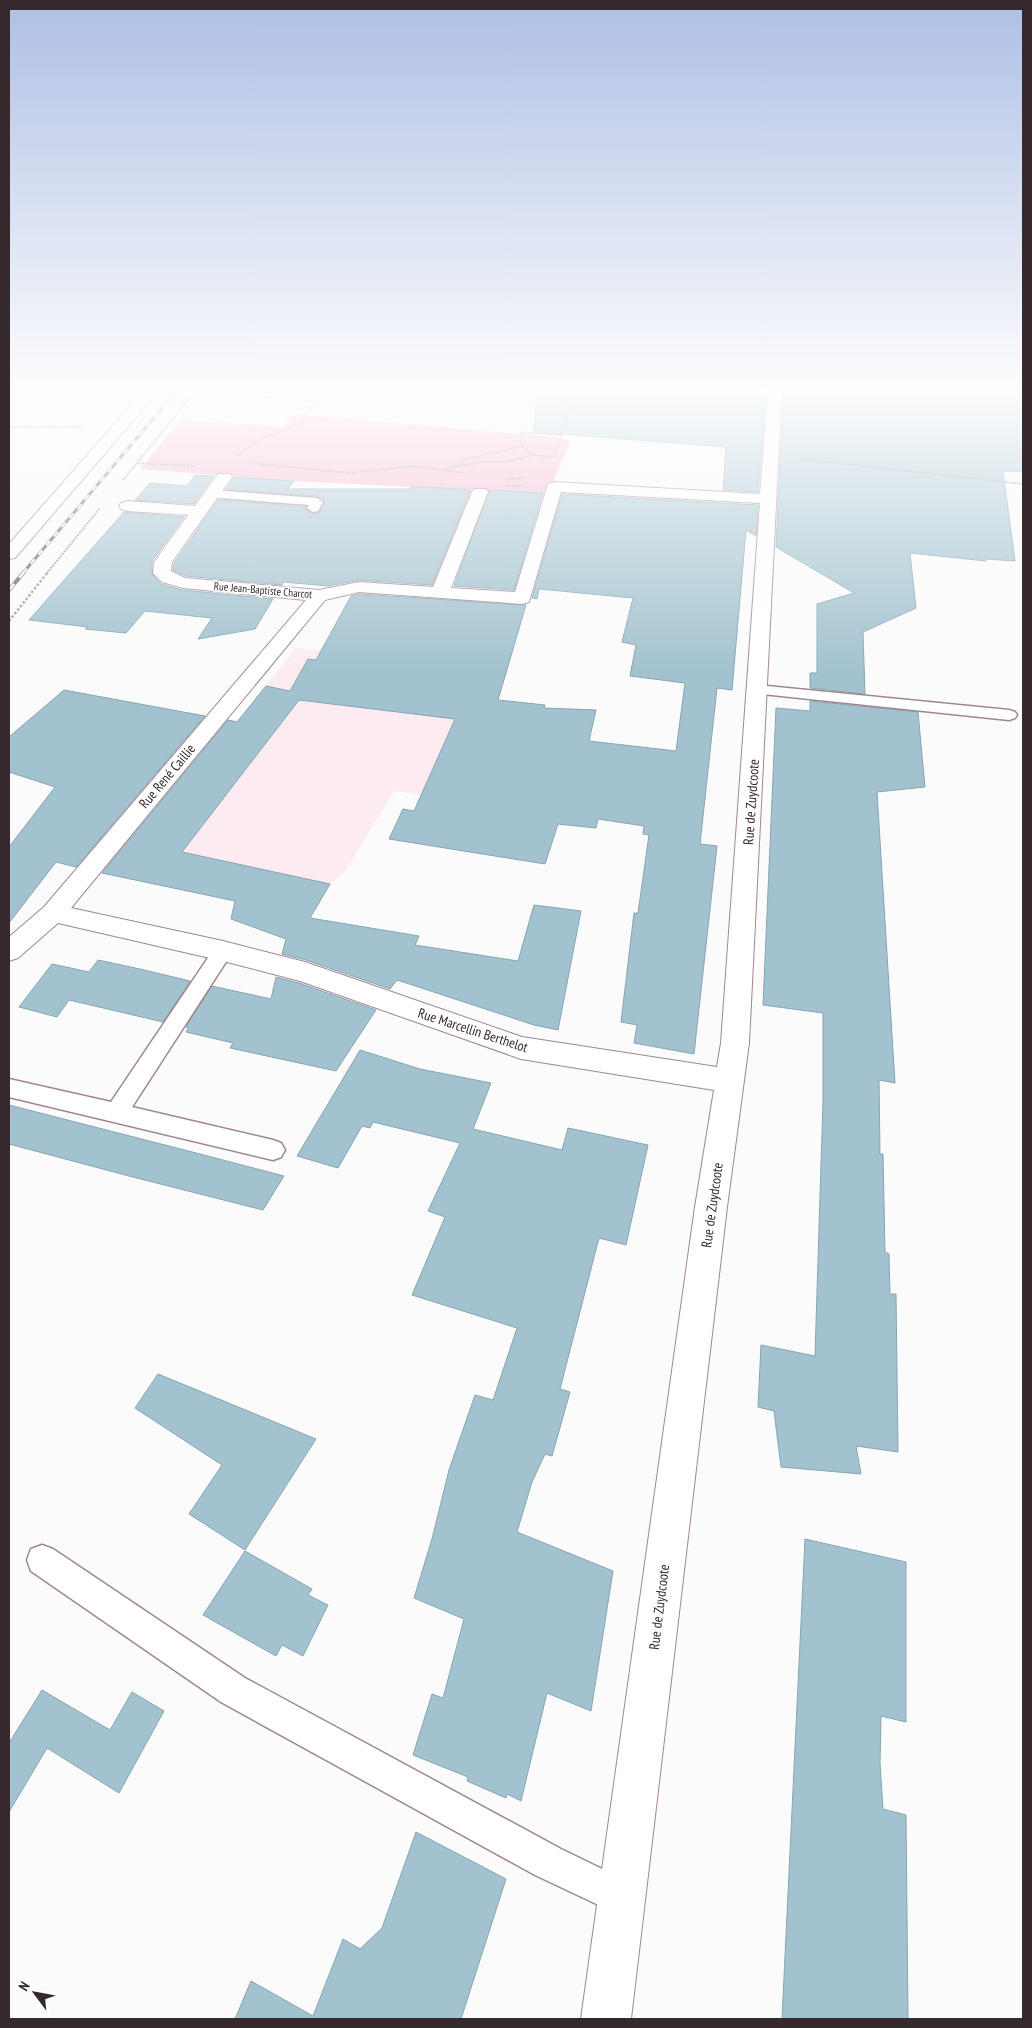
<svg xmlns="http://www.w3.org/2000/svg" width="1032" height="2028" font-family="'PT Sans Narrow',sans-serif">
<style>
.built{fill:#fcecf2}
.green{fill:#f8b2d0}
.building{fill:#a2c2cf;stroke:#86a5b2}
.lines{fill:none;stroke-linecap:round;stroke-linejoin:round}
.service-casing{stroke:#a28591;stroke-width:3}
.minor-casing{stroke:#a28591;stroke-width:2}
.path-far1{stroke:#9f999c;stroke-width:2;stroke-dasharray:2 1;stroke-linecap:butt}
.path{stroke:#9f999c;stroke-width:2.5;stroke-dasharray:2.5 2;stroke-linecap:butt}
.service{fill:#fff;fill-rule:evenodd}
.minor{fill:#fff;fill-rule:evenodd}
.rail-far1-casing{stroke:#6d6568;stroke-width:3}
.rail-casing{stroke:#6d6568;stroke-width:4}
.rail-far1{stroke:#fff;stroke-width:2;stroke-dasharray:6;stroke-linecap:butt}
.rail{stroke:#fff;stroke-width:2.5;stroke-dasharray:8;stroke-linecap:butt}
.labels{text-anchor:middle;dominant-baseline:central;stroke-width:4;stroke-linejoin:round;paint-order:stroke}
.far-street-label{font-size:11px;fill:#35292e;stroke:#fff}
.street-label{font-size:14px;fill:#35292e;stroke:#fff}
</style>
<rect width="100%" height="100%" fill="#fbfbfb"/>
<path class="built" d="M296,648L363,656L456,716L422,795L394,791L346,870L330,884L310,918L133,879L131,880L114,876Z"/>
<path class="green" d="M294,414L552,437L570,441L548,494L294,481L140,469L181,420L283,427Z"/>
<path class="building" d="M536,387H733L768,390L765,405L758,492L723,490L726,447L534,432Z
M807,387H1023V472L1003,471L1015,561L985,559L986,561L910,553L916,608L863,632L865,694L810,688V673H817V604L854,593L776,547L783,405L786,391L807,392Z
M195,475L214,476L194,504L135,500L150,483L187,486Z
M234,477L294,481L288,489H411V486L471,490L432,585L359,580L328,586L283,582L282,585L186,576L173,570L174,563L218,500L306,507V510L313,514L320,512L325,503L317,496L226,489Z
M497,490L543,493L514,590L454,586L489,491Z
M562,494L758,505L756,536L746,530L732,690L717,688L700,844L717,846L694,1054L634,1043L637,1025L621,1022L634,913H638L649,835L643,834L644,826L598,819L596,828L558,824L545,864L389,839L403,809L414,811L455,719L299,700L182,852L330,884L310,918L419,936L415,945L518,961L534,905L581,911L558,1030L534,1025L397,980L390,989L306,960L282,954L286,939L231,919L235,901L102,873L228,720L237,722L266,686L290,691L308,659L316,660L351,596L359,594L526,605L498,700L545,705L544,708L596,710L589,741L676,751L685,683L630,676L636,645L622,642L633,598L539,589L537,599L532,598Z
M124,512L184,517L152,561V574L161,584L182,590L273,599L255,629L198,639L212,618L145,611L126,633L85,629L88,627L29,620Z
M64,690L205,716L76,867L56,862L9,923V847L55,787L9,772V737Z
M810,701L918,712L925,787L877,792L895,1083L879,1080L880,1154H883L885,1252L889,1254L890,1294H896L898,1452L856,1446L861,1474L781,1467L774,1411L758,1407L761,1345L815,1356L823,1101V1013L763,1005L776,708L810,711Z
M98,960L140,969L190,981L163,1022L69,1000L57,1017L19,1007L52,964L89,972Z
M276,977L299,983L376,1010L336,1071L230,1048L233,1043L186,1032L188,1028L186,1027L212,986L271,999Z
M360,1050L420,1069L491,1083L473,1129L562,1150L568,1128L648,1145L626,1245L599,1238L560,1389L570,1392L552,1456L545,1454L532,1482L517,1532L613,1571L591,1711L547,1693L521,1801L507,1794L506,1798L467,1781L468,1777L413,1755L432,1694L443,1698L464,1619L414,1598L432,1539L449,1470L475,1395L493,1400L517,1328L412,1295L445,1217L428,1211L460,1143L373,1122L370,1128L362,1126L338,1168L297,1156Z
M9,1105L200,1154L284,1176L263,1210L129,1176L9,1144Z
M158,1374L316,1439L245,1550L189,1514L222,1465L135,1408Z
M805,1539L906,1562V1722L881,1716L880,1763L883,1809L906,1815L908,2019H782Z
M245,1551L312,1589L308,1595L328,1605L303,1656L282,1645L276,1656L203,1615Z
M42,1690L110,1730L132,1692L164,1711L119,1793L47,1748L9,1812V1743Z
M416,1832L506,1879L461,2019H235L251,1981L313,2016L343,1939L360,1949L382,1928Z"/>
<g class="lines">
<defs>
<path id="service" d="M212,490L317,498L323,502L318,511L313,512L307,508L309,505L208,497L206,494Z
M758,685L1009,710L1015,712L1017,715L1015,718L1009,720L752,693L750,690L752,687Z
M223,944L230,946L233,951L132,1107L273,1140L281,1143L285,1150L281,1157L273,1160L9,1097V1079L111,1102L216,946Z
M42,1545L53,1549L245,1678L561,1849L635,1885L640,1898L635,1911L622,1916L535,1875L221,1702L31,1571L27,1560L31,1549Z"/>
<path id="minor" d="M147,387H162L15,558L9,559V544Z
M267,387H282L273,397L268,398L261,394Z
M771,387H785L781,405L749,1043L727,1207L631,2019H581L695,1207L714,1090L521,1059L300,981L223,961L58,923L18,958L9,961V937L44,907L306,600L183,588L162,582L153,573L154,562L188,515L127,511L121,509L119,506L121,503L127,501L195,506L218,474H230L232,477L172,562L171,571L185,578L319,590L359,582L433,587L472,492L474,489H486L488,492L451,588L515,592L548,484L554,482L760,494L767,405ZM561,492L760,503L721,1043L717,1067L522,1037L305,962L223,941L71,908L325,600L359,592L522,604L529,602Z"/>
</defs>
<use href="#service" class="service-casing"/>
<use href="#minor" class="minor-casing"/>
<path class="path-far1" d="M198,390H205
M212,391L242,393
M9,427H83
M533,455L520,444L522,432L561,435
M237,456L258,440L298,425L315,402L297,399
M553,457L572,405L558,403
M800,459L1023,484
M136,463L197,466
M250,463L349,473L414,466L463,473
M460,465L462,460L522,446
M445,469L481,462H505L533,455L553,457
M506,479L527,478
M123,480L199,387
M506,486H524
M47,573L100,508"/>
<path class="path" d="M9,621L48,572"/>
<use href="#service" class="service"/>
<use href="#minor" class="minor"/>
<defs>
<path id="rail-far1" d="M23,573L180,387"/>
<path id="rail" d="M9,590L24,572"/>
</defs>
<use href="#rail-far1" class="rail-far1-casing"/>
<use href="#rail" class="rail-casing"/>
<use href="#rail-far1" class="rail-far1"/>
<use href="#rail" class="rail"/>
</g>
<linearGradient id="sky" x2="0" y2="1"><stop stop-color="#aebfe5"/><stop offset="0.58" stop-color="#fdfdfd"/><stop offset="1" stop-color="#fdfdfd" stop-opacity="0"/></linearGradient>
<rect width="1032" height="671" fill="url(#sky)"/>
<g class="labels">
<g class="far-street-label">
<text transform="translate(263 590) rotate(5)">Rue Jean-Baptiste Charcot</text>
</g>
<g class="street-label">
<text transform="translate(167 776) rotate(-50)">Rue René Caillie</text>
<text transform="translate(751 802) rotate(-86)">Rue de Zuydcoote</text>
<text transform="translate(473 1030) rotate(18)">Rue Marcellin Berthelot</text>
<text transform="translate(712 1205) rotate(-82)">Rue de Zuydcoote</text>
<text transform="translate(659 1607) rotate(-83)">Rue de Zuydcoote</text>
</g>
</g>
<rect width="1032" height="2028" fill="none" stroke="#35292e" stroke-width="20"/>
<g transform="translate(35 1993) rotate(302)" stroke="#ffffff" stroke-width="4" paint-order="stroke">
<path d="M0-4L9 19L0 12L-9 19Z" fill="#35292e"/>
<text y="-8" font-size="14" font-weight="bold" text-anchor="middle" fill="#35292e">N</text>
</g>
</svg>
